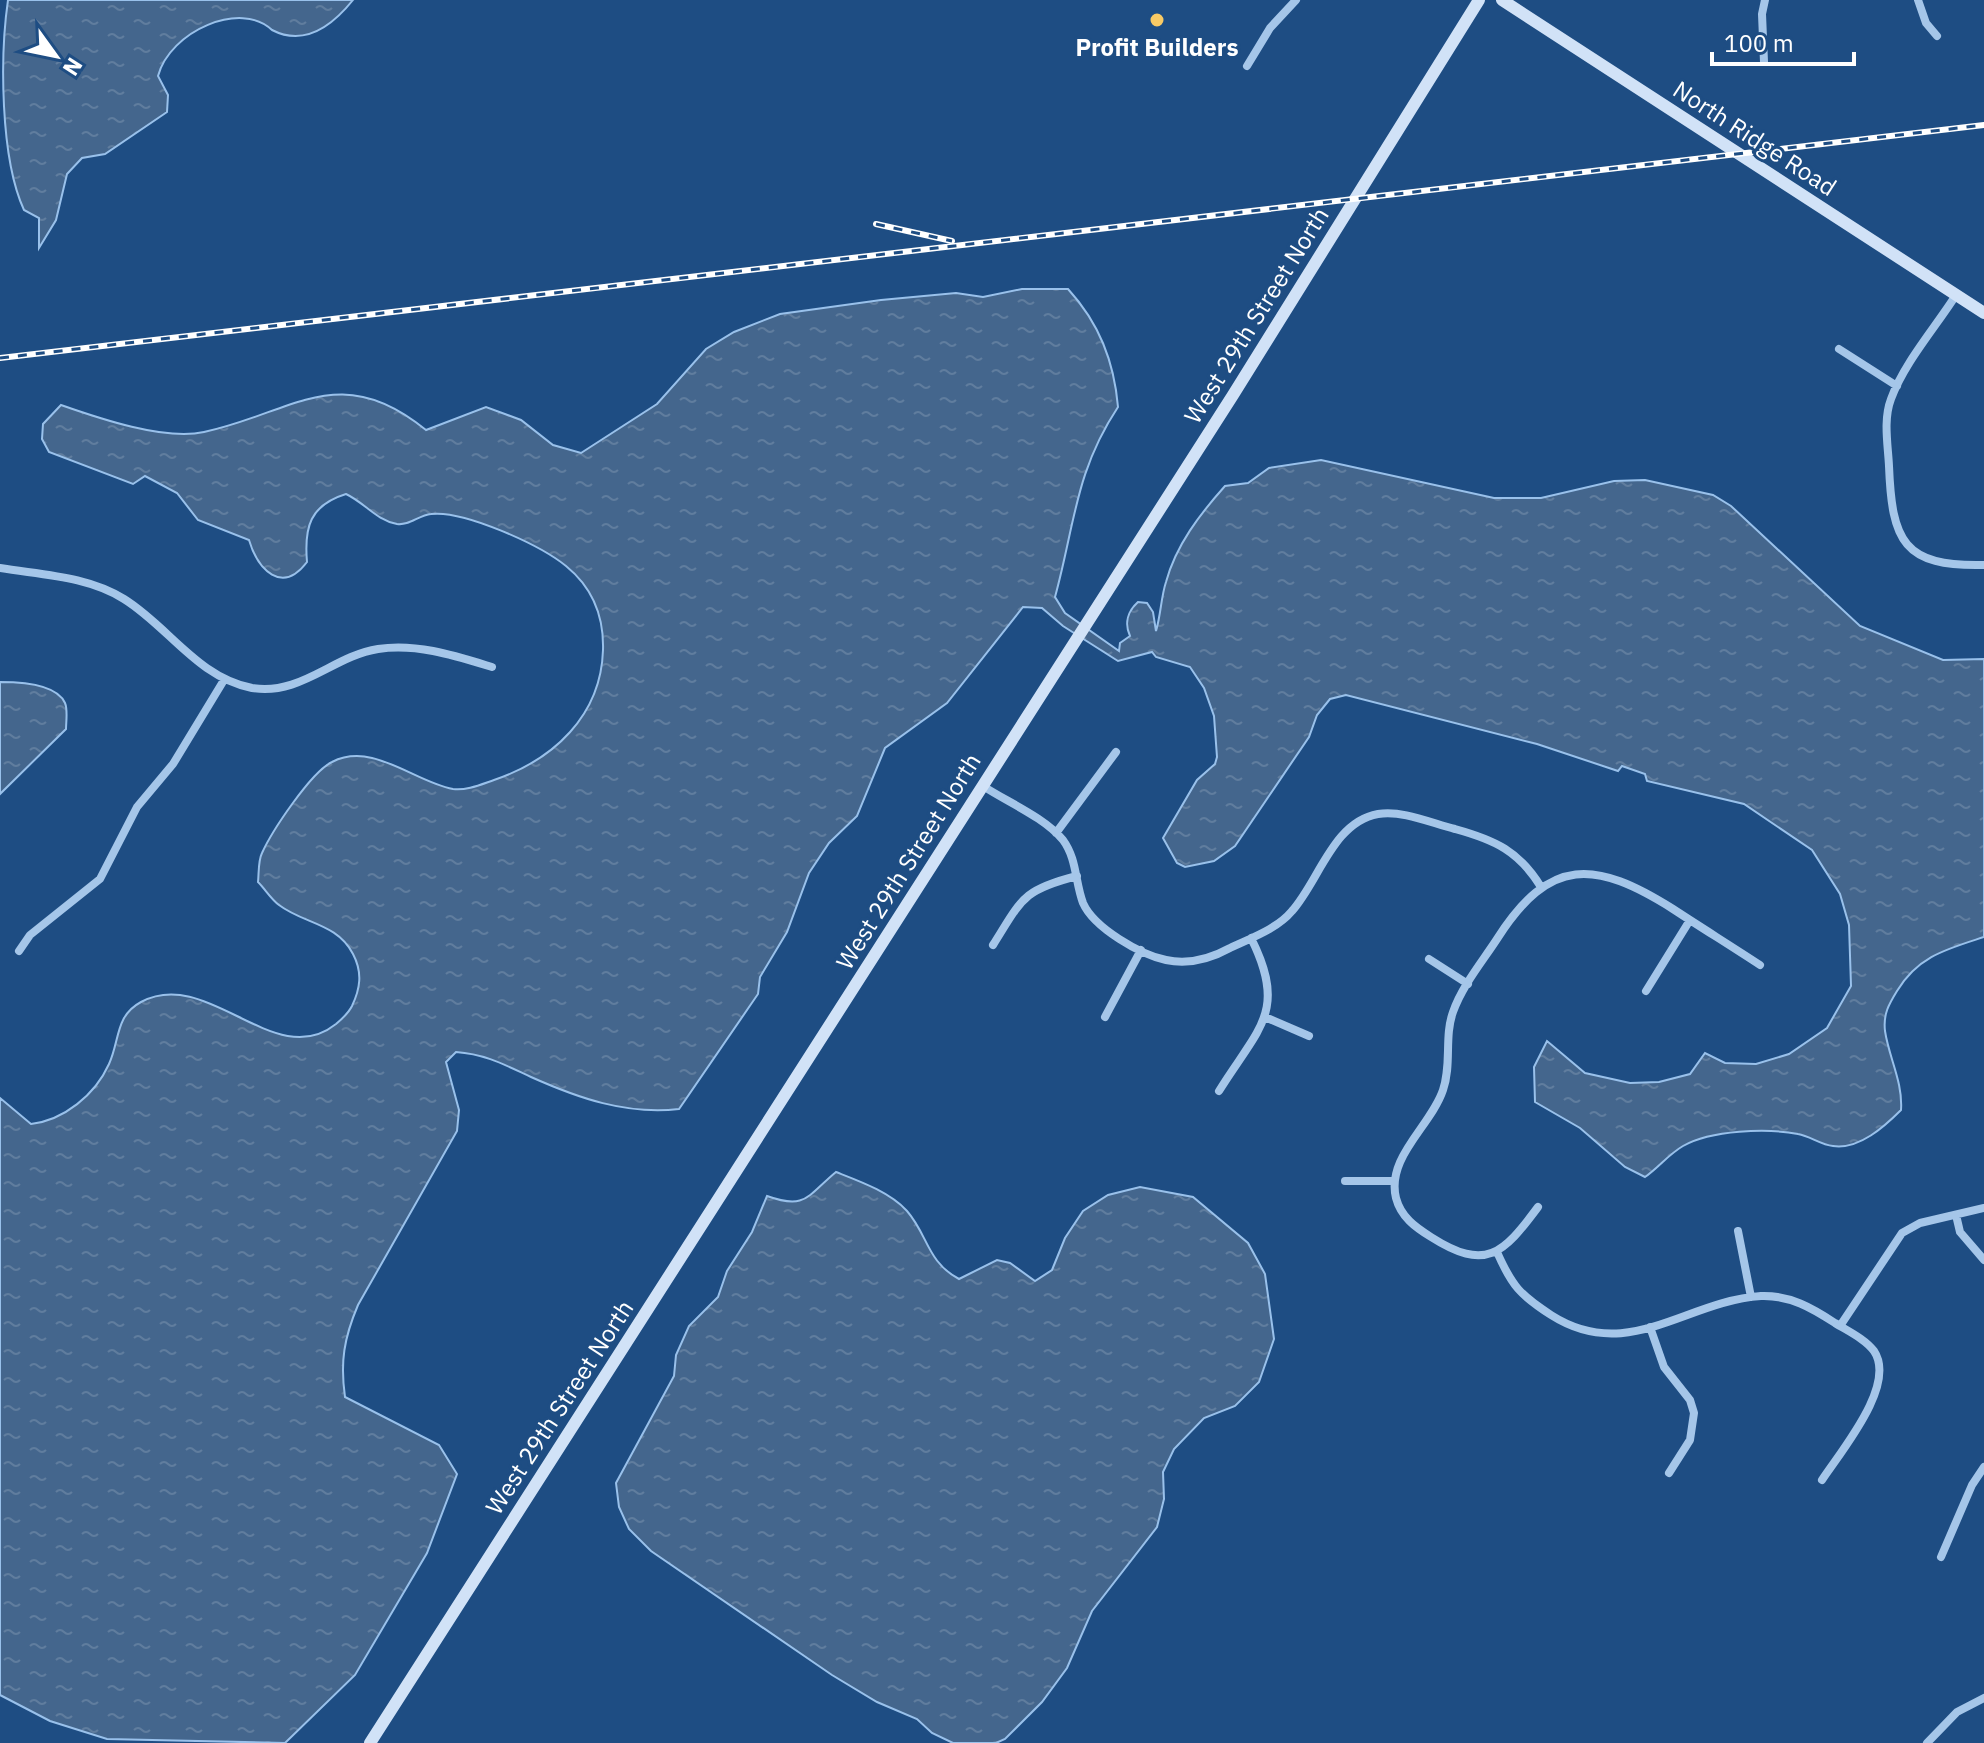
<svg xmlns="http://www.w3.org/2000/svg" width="1984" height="1743" font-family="'IBM Plex Sans',sans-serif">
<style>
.water{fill:url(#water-ripples);stroke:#99c1eb;stroke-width:2}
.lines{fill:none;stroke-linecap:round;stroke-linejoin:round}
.minor{stroke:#a5c6e9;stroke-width:8}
.secondary{stroke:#d1e2f7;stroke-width:12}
.rail-casing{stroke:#fff;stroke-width:6}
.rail{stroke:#1e4d83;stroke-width:3;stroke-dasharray:9;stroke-linecap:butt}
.poi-dot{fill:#f8ca65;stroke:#1e4d83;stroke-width:3}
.labels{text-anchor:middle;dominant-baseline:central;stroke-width:6;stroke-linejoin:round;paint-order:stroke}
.poi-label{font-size:24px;font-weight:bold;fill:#fff;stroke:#1e4d83}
.street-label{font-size:24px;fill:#fff;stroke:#1e4d83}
</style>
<defs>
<pattern id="water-ripples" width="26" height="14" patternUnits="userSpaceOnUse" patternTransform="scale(2)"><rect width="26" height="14" fill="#44668d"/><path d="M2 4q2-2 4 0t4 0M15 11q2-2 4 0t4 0" fill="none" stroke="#607d9e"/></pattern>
</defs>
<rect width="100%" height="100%" fill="#1e4d83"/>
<path class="water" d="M8,0H353C333,25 305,47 272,30C241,0 170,31 158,76L168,95L167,112L105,154L82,158L67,174L56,220L39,248V218L24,210C0,158 0,55 8,0Z
M1022,289H1068C1099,323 1114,361 1118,407C1075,472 1075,524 1055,597L1065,613L1119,651L1120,643L1130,636C1124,623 1128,611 1138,602L1147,603L1153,612L1156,631C1161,614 1161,597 1166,582C1176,545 1200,514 1225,486L1248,483L1269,468L1321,460L1494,498H1541L1614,481L1645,480L1713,495L1731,506L1860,626L1943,660L1984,659V937C1947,949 1918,956 1897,991C1889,1004 1883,1014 1885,1031C1889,1058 1903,1082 1901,1110C1885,1126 1859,1150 1833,1146C1821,1145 1810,1136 1798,1134C1767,1128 1711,1130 1683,1146C1669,1154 1658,1168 1645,1177L1625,1167L1580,1128L1535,1102L1534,1067L1547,1041L1585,1073L1630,1083L1659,1082L1690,1074L1705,1053L1725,1063L1756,1064L1789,1054L1827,1028L1851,986L1849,925L1840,894L1812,850L1744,804L1647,781L1645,774L1622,766L1618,771L1537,744L1346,695L1330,699L1317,715L1309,737L1235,846L1214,861L1185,867L1177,863L1163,838L1197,780L1215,764L1217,757L1214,716L1204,688L1190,667L1156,657L1152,652L1118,661L1063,626L1042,608L1023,607L947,703L885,748L857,816L829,843L809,873L787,932L760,977L758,994L679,1109C626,1115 578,1098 531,1077C505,1065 485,1054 456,1052L446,1062L459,1110L457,1131L358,1305C344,1338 340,1362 345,1397L439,1445L457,1474L427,1553L355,1675L285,1743L107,1739L50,1721L0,1695V1098L31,1124C64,1120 95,1095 109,1064C120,1040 115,1016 141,1002C208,966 275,1073 336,1024C343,1018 348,1014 352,1006C360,989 363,973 353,954C337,923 304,924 279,905C271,899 265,889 258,882C259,873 258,861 262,853C272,831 311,772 332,762C373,741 414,782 453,789C466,791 482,784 494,780C553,760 601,716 603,650C604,616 593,588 566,566C540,545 464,510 431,514C419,515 409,526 397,524C376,520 365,503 346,494C310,505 304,527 307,562C282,595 258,570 249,540L198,520L177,493L145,476L133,484L49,452L42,439L43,424L61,405C98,418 165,441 204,432C293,413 339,359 426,430L486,407L521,420L553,445L581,453L657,404L706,349L734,332L780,314L881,300L956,293L983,297Z
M0,682C19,682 56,683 65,703C68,710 66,722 66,729L0,794Z
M836,1172C859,1181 890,1192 907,1211C928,1235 927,1262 959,1279L997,1260L1010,1263L1035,1281L1052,1270L1065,1238L1083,1211L1108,1195L1140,1187L1193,1197L1248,1243L1265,1274L1274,1339L1259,1382L1235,1406L1204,1418L1174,1449L1163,1472L1164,1499L1157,1527L1092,1611L1067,1668L1042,1702L1005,1739L996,1743H953L932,1733L917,1719L877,1702L832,1675L651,1551L629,1529L619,1507L616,1483L674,1376L676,1355L689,1326L718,1297L727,1271L752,1232L767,1196C806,1210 807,1196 836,1172Z"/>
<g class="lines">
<path class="minor" d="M1918,0L1926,23L1937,36
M1764,62L1762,14L1765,0
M1247,66L1270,28L1296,0
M1956,295C1935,328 1904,363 1891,399C1883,420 1888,445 1889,466C1892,541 1903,567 1984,565
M1839,349L1897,386
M0,568C42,575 87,576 124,599C169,627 197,677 252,688C301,696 333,656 378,649C417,643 456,656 492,667
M983,786C1007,802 1044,817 1063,840C1077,859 1075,882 1083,903C1094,928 1141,955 1166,960C1189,965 1210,959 1230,948C1251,938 1277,929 1292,911C1319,881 1333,822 1378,814C1403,810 1431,823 1455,829C1495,840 1519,851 1541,887
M1056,833L1116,752
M993,945C1022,899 1022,890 1077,876
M19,951L30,935L100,879L137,807L173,764L224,680
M1429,959L1468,984
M1646,991L1690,920
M1105,1017L1141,950
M1265,1017L1309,1036
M1219,1091C1258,1028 1288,1012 1251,938
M1345,1181H1394
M1538,1207C1503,1254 1486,1272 1431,1237C1415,1227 1401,1217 1396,1198C1386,1157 1431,1126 1443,1090C1452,1064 1444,1037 1453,1012C1462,986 1482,962 1497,939C1550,856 1595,860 1673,909C1702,928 1731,946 1760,965
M1956,1215L1960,1232L1984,1260
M1738,1231L1751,1297
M1497,1252C1512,1286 1520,1295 1551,1315C1628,1364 1685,1301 1761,1296C1790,1295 1812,1308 1835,1323C1848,1331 1865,1339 1874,1351C1897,1385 1841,1451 1822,1480
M1840,1326L1902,1233L1920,1223L1984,1208
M1650,1327L1664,1367L1690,1400L1694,1413L1690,1440L1669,1473
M1941,1557L1972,1485L1984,1467
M1927,1743L1957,1712L1984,1698"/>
<path class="secondary" d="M1502,0L1984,313
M370,1743L1233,395L1479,0"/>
<defs>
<path id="rail" d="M876,224L952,241
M0,358L1984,125"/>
</defs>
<use href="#rail" class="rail-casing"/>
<use href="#rail" class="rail"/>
</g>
<circle class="poi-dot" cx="1157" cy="20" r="8"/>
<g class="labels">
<g class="poi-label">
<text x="1157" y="47">Profit Builders</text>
</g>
<g class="street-label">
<text transform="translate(1755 138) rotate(33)">North Ridge Road</text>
<text transform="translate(1256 315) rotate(-58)">West 29th Street North</text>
<text transform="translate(908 861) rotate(-58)">West 29th Street North</text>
<text transform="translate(559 1407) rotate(-57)">West 29th Street North</text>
</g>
</g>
<g transform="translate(56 56) rotate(123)" stroke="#1e4d83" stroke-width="6" paint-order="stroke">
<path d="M0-6L14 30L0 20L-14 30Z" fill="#ffffff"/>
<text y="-12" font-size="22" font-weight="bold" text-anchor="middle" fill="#ffffff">N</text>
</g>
<path d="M1712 52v12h142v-12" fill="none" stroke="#ffffff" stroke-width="4"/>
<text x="1724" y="52" font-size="24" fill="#ffffff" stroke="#1e4d83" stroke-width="6" paint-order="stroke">100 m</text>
</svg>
